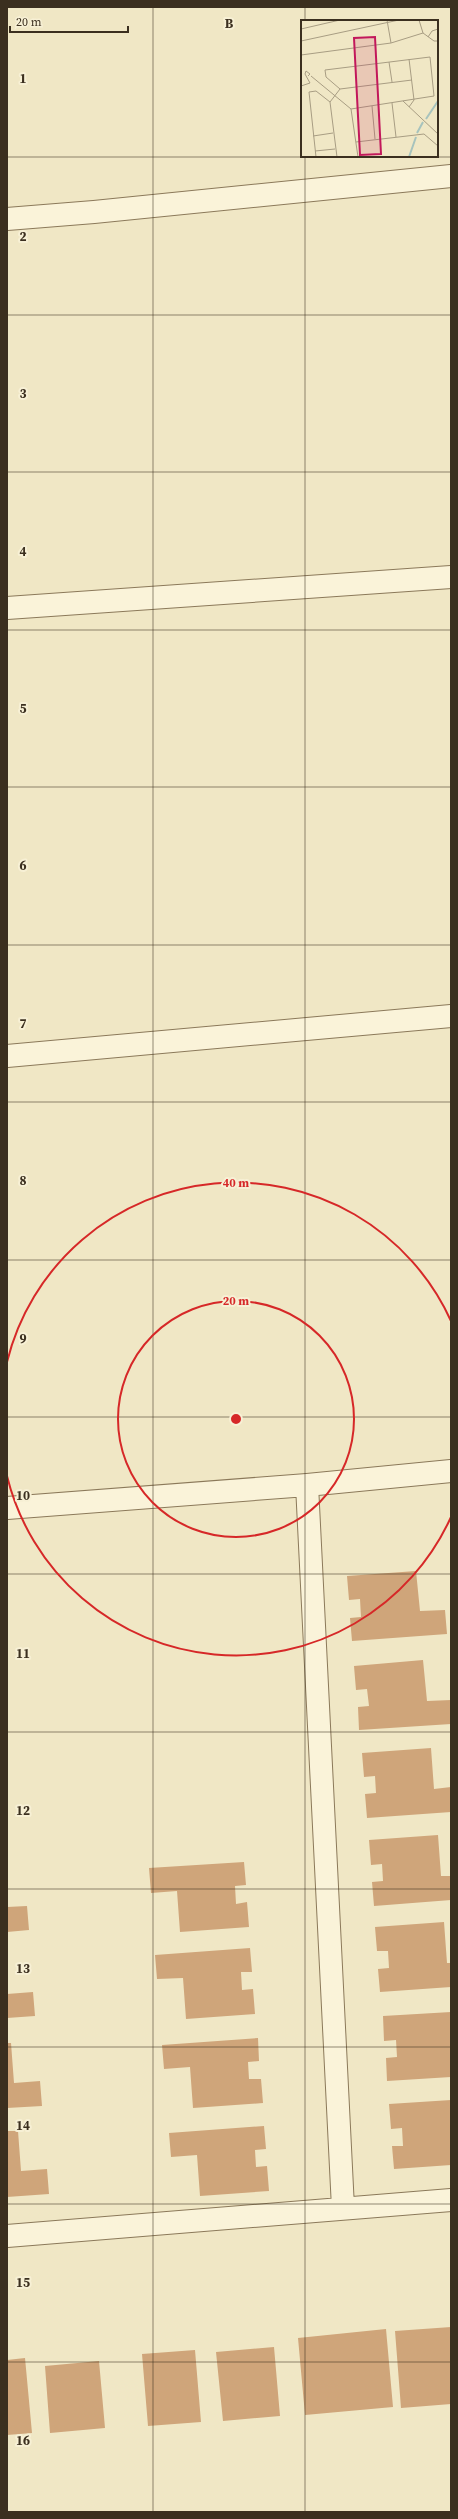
<svg xmlns="http://www.w3.org/2000/svg" width="458" height="2519" font-family="'Source Serif 4',serif">
<style>
.building{fill:#cfa57a}
.lines{fill:none;stroke-linecap:round;stroke-linejoin:round}
.minor-casing{stroke:#8b795a;stroke-width:24}
.minor{stroke:#faf3d9;stroke-width:22}
.grid{fill:none;stroke:#3b2f1f;stroke-width:1;stroke-opacity:0.55}
.ring{fill:none;stroke:#d62828;stroke-width:2}
.inset-river{fill:none;stroke:#a7c3bd;stroke-width:2}
.inset-road{fill:none;stroke:#a89d83;stroke-width:1}
.view{fill:#c2185b;fill-opacity:0.15;stroke:#c2185b;stroke-width:2}
.inset-edge{fill:none;stroke:#3b2f1f;stroke-width:2}
.grid-label{font-size:13px;text-anchor:middle;font-weight:bold;fill:#3b2f1f;stroke:#f7f0d5;stroke-width:4;stroke-linejoin:round;paint-order:stroke}
.centre{fill:#d62828;stroke:#f7f0d5;stroke-width:2}
.ring-label{font-size:12px;text-anchor:middle;font-weight:bold;fill:#d62828;stroke:#f7f0d5;stroke-width:4;stroke-linejoin:round;paint-order:stroke}
</style>
<rect width="100%" height="100%" fill="#f0e7c5"/>
<path class="building" d="M416,1571L420,1611L445,1610L447,1634L352,1641L350,1618L361,1617L360,1599L349,1600L347,1576Z
M423,1660L427,1701L451,1700V1724L359,1730L358,1707L369,1706L367,1689L356,1690L354,1666Z
M431,1748L434,1789L451,1787V1812L367,1818L365,1794L376,1793L375,1776L364,1777L362,1753Z
M438,1835L441,1876H451V1900L374,1906L372,1882L383,1881L382,1864L371,1865L369,1840Z
M244,1862L246,1885L235,1886L236,1904L247,1902L249,1927L180,1932L177,1891L151,1893L149,1868Z
M27,1906L29,1930L7,1932V1907Z
M444,1922L447,1963H451V1987L380,1992L378,1969L389,1968L388,1951H377L375,1927Z
M250,1948L252,1972H241L242,1990L253,1989L255,2014L186,2019L183,1978L157,1979L155,1955Z
M33,1992L35,2016L7,2018V1994Z
M451,2012V2077L387,2081L386,2058L397,2057L396,2040L384,2041L383,2016Z
M258,2038L259,2061L248,2062L249,2079H261L263,2103L193,2108L190,2067L164,2069L162,2045Z
M7,2043H11L14,2083L40,2081L42,2106L7,2108Z
M451,2100V2165L394,2169L392,2146H403L402,2128L391,2129L389,2104Z
M264,2126L266,2149L255,2150L256,2167L267,2166L269,2191L200,2196L197,2155L171,2157L169,2133Z
M7,2131H18L21,2171L47,2169L49,2194L7,2197Z
M451,2327V2404L401,2408L395,2331Z
M386,2329L393,2407L305,2415L298,2338Z
M274,2347L280,2416L223,2421L216,2352Z
M195,2350L201,2422L148,2426L142,2354Z
M25,2358L32,2433L7,2435V2360Z
M99,2361L105,2428L50,2433L45,2366Z"/>
<g class="lines">
<defs>
<path id="minor" d="M7,219L94,212L451,176
M7,608L451,577
M7,1056L451,1016
M307,1485L343,2208
M7,1508L307,1485L451,1471
M7,2236L451,2200"/>
</defs>
<use href="#minor" class="minor-casing"/>
<use href="#minor" class="minor"/>
</g>
<path class="grid" d="M153,7V2512M305,7V21M305,156V2512M7,157H451M7,315H451M7,472H451M7,630H451M7,787H451M7,945H451M7,1102H451M7,1260H451M7,1417H451M7,1574H451M7,1732H451M7,1889H451M7,2047H451M7,2204H451M7,2362H451"/>
<g class="ring">
<circle cx="236" cy="1419" r="118"/>
<path d="M451 1517A236 236 0 0 1 7 1476M7 1362A236 236 0 0 1 451 1321"/>
</g>
<g transform="translate(301 20)">
<rect width="137" height="137" fill="#f0e7c5"/>
<path class="inset-river" d="M125,99L137,81M116,113L122,102M108,137L115,117"/>
<path class="inset-road" d="M86,0L90,23M118,0L122,13L133,21H137M0,9L39,0M127,17L131,11L137,9M0,21L98,0M0,35L90,23L122,13M88,42L91,62M10,56L50,89L133,76L129,37L24,50L25,57L39,69L111,60M0,66L9,63L4,54L5,51L9,54L7,56M102,81L137,114M91,83L95,117M71,86L74,119M108,87L113,80L108,39M50,89L57,137M12,116L32,113M55,122L123,114L137,126M14,131L34,129M15,137L8,72L15,71L29,82M36,137L29,82L39,69"/>
<path class="view" d="M74,17L80,134L59,135L53,18Z"/>
<rect width="137" height="137" class="inset-edge"/>
</g>
<g class="grid-label">
<text x="229" y="28">B</text>
<text x="23" y="83">1</text>
<text x="23" y="241">2</text>
<text x="23" y="398">3</text>
<text x="23" y="556">4</text>
<text x="23" y="713">5</text>
<text x="23" y="870">6</text>
<text x="23" y="1028">7</text>
<text x="23" y="1185">8</text>
<text x="23" y="1343">9</text>
<text x="23" y="1500">10</text>
<text x="23" y="1658">11</text>
<text x="23" y="1815">12</text>
<text x="23" y="1973">13</text>
<text x="23" y="2130">14</text>
<text x="23" y="2287">15</text>
<text x="23" y="2445">16</text>
</g>
<circle cx="236" cy="1419" r="6" class="centre"/>
<g class="ring-label">
<text x="236" y="1187">40 m</text>
<text x="236" y="1305">20 m</text>
</g>
<rect width="458" height="2519" fill="none" stroke="#3b2f1f" stroke-width="16"/>
<path d="M10 26v6h118v-6" fill="none" stroke="#3b2f1f" stroke-width="2"/>
<text x="16" y="26" font-size="12" fill="#3b2f1f" stroke="#f7f0d5" stroke-width="3" paint-order="stroke">20 m</text>
</svg>
